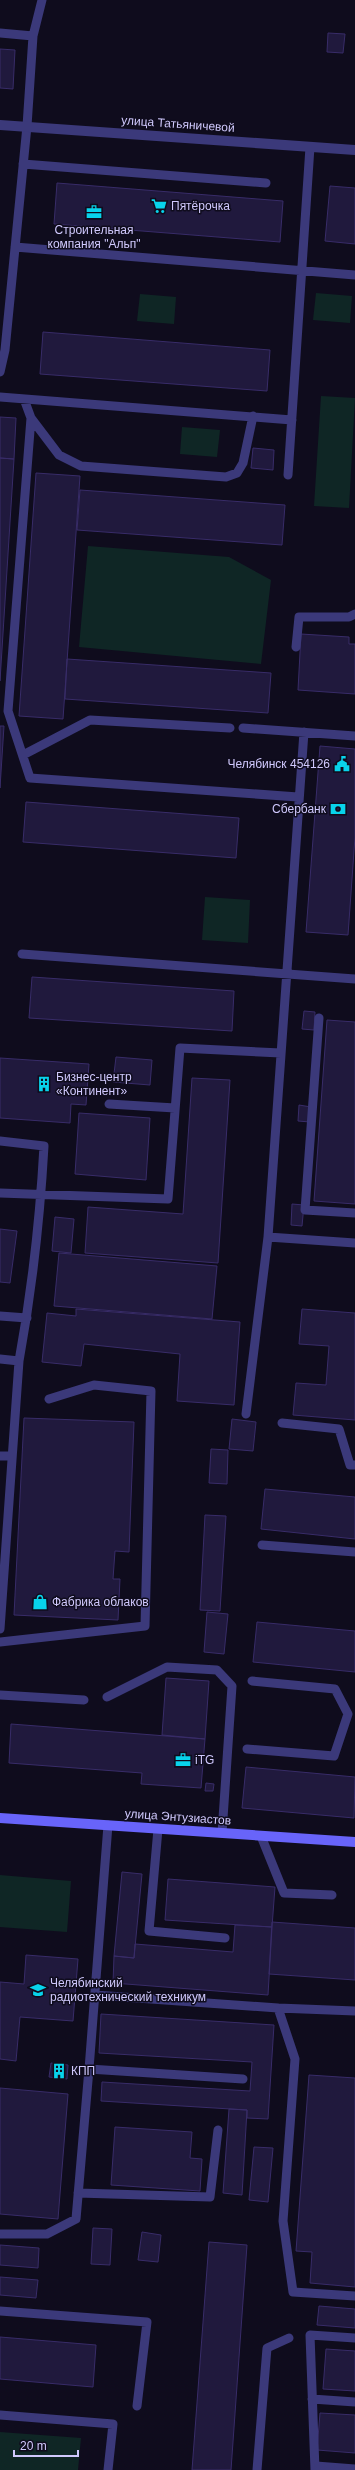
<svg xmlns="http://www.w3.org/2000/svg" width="355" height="2470" font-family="Helvetica,sans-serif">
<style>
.green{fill:#0f2625}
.building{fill:#20193d;stroke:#382c68}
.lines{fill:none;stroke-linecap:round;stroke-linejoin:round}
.service{stroke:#3b397a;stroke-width:9}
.minor{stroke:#3b397a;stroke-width:10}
.secondary{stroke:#6864fa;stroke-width:10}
.labels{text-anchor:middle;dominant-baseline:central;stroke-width:3;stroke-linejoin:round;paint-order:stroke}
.street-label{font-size:12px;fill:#d0c9fd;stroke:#0f0c1d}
.poi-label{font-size:12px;fill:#d0c9fd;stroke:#0f0c1d;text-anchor:start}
</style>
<rect width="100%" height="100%" fill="#0f0c1d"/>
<path class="green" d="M316,293L352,296L350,323L313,320Z
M140,294L176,297L174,324L137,321Z
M321,396L355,398L349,508L314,506Z
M182,427L220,430L217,457L180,454Z
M88,546L229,557L271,580L261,664L79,647Z
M205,897L250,900L248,943L202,940Z
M0,1875L71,1881L67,1932L0,1927Z
M0,2432L81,2438L78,2470H0Z"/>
<path class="building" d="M328,33L345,34L343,53L327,52Z
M0,49L15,50L13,89L0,88Z
M57,183L283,201L280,242L54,224Z
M330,186L355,188V244L325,241Z
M43,332L270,350L267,391L40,374Z
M0,417L16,418L14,459L0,458Z
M253,448L274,450L273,470L251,468Z
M0,458L14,459L0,681Z
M36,473L80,476L63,719L19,716Z
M80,490L285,505L282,545L77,530Z
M301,634L349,637V644H355V694L298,690Z
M67,659L271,673L268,713L65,699Z
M0,726H4L0,788Z
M320,746L355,749V837L348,935L306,932Z
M26,802L239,818L236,858L23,842Z
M32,977L234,991L232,1031L29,1018Z
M304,1011L315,1012L314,1030L302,1029Z
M327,1020L355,1022V1204L314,1201Z
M116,1057L152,1060L150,1085L113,1082Z
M0,1058L89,1064L86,1105L71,1104L70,1123L0,1118Z
M192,1078L230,1080L218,1263L85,1253L88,1207L183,1214Z
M299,1105L311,1107L310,1122L298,1121Z
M79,1113L150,1118L146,1180L75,1174Z
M292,1204L304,1205L302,1226L291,1225Z
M55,1217L74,1219L71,1253L52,1251Z
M0,1229L17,1231L10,1283L0,1282Z
M59,1253L217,1266L212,1319L54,1306Z
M76,1309L240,1322L234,1405L177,1401L180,1354L84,1344L81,1366L42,1362L47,1313L76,1316Z
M302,1309L355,1313V1420L293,1415L296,1383L326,1385L329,1346L299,1344Z
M24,1418L134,1422L129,1552L115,1551L113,1579H120L118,1620L14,1615Z
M232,1419L256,1422L253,1451L229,1449Z
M211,1449L228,1450L227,1484L209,1483Z
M265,1489L355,1497V1539L261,1529Z
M205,1515L226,1516L220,1611L200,1610Z
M207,1612L228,1614L224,1654L204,1652Z
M257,1622L355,1631V1672L253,1662Z
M166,1678L209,1681L205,1739L162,1735Z
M11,1724L205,1739L201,1788L141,1784L142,1773L9,1763Z
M246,1767L355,1777L354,1818L242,1808Z
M206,1783L214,1784L213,1791H205Z
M122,1872L142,1874L134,1958L114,1956Z
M168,1879L275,1887L272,1927L165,1920Z
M272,1922L355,1928V1980L269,1974Z
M235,1925L272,1927L268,1995L113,1983L114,1956L134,1958L135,1944L233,1952Z
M26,1955L78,1959L73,2021L20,2017L16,2061L0,2059V1982L24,1984Z
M101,2014L274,2025L268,2119L247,2118V2110L101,2101L102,2082L250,2091L252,2062L99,2053Z
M51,2063L68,2065L67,2079L49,2077Z
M309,2075L355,2078V2287L310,2283L312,2252L296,2251Z
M0,2088L68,2094L58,2219L0,2214Z
M229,2109L247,2110L242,2195L223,2193Z
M115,2127L192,2132L190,2158L202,2159L200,2191L111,2185Z
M254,2147L273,2148L268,2202L249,2200Z
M93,2228L112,2229L110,2265L91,2264Z
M142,2232L161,2235L158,2262L138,2260Z
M209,2242L247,2245L231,2470H192Z
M0,2245L39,2248L38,2268L0,2265Z
M0,2277L38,2280L36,2298L0,2295Z
M319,2306L355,2309V2328L317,2325Z
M0,2337L96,2345L93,2387L0,2379Z
M326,2349L355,2351V2391L323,2389Z
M320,2413L355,2415V2453L317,2450Z"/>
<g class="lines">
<path class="service" d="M0,33L33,36L27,126L5,350L0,372
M33,36L42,0
M23,164L266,183
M15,247L355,275
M0,397L292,420
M24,399L31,418L59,455L81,466L226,477L237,473L243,463L253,416
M31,418L8,711L30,778L298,797
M288,475L310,147
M296,647L299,617H349L355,614
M243,728L355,736
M304,732L268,1237L355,1243
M23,755L90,720L230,728
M22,954L355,979
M319,1018L305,1210L355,1213
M109,1104L175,1108
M0,1141L44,1146C40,1218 32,1290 19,1361L0,1629
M0,1193L168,1199L180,1048L281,1053
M0,1316L27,1318
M0,1359L19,1361
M246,1414L268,1237
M282,1423L339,1429L350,1465H355
M0,1456H11
M262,1545L355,1552
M0,1642L145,1626L151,1391L94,1385L49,1399
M0,1695L84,1700
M107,1697L167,1667L217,1670L232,1686L222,1833
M247,1749L334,1756L348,1714L335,1689L252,1681
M108,1825L89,2069L243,2079
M158,1829L149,1931L225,1938
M261,1836L284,1893L332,1895
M95,1995L278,2008L295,2059L283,2221L293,2292L355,2296
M278,2008L355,2011
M78,2193L210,2197L218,2130
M0,2234H47L76,2219L89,2069
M0,2311L147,2322L137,2406
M312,2399L355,2402
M0,2415L113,2424L108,2470
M316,2466L355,2469
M257,2470L267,2348L289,2338
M315,2470L310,2335L355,2338"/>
<path class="minor" d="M0,125L355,150"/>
<path class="secondary" d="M0,1818L355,1842"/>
</g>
<defs>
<symbol id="supermarket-bare" viewBox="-9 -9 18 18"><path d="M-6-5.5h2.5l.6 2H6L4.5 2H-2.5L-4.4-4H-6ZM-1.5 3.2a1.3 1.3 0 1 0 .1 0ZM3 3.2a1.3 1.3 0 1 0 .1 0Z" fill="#08d3eb" stroke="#0f0c1d" stroke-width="2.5" paint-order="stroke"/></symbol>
<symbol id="office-bare" viewBox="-9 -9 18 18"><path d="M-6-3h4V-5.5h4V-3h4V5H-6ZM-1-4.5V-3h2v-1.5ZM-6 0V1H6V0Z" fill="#08d3eb" stroke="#0f0c1d" stroke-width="2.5" paint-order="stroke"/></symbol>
<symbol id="civic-bare" viewBox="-9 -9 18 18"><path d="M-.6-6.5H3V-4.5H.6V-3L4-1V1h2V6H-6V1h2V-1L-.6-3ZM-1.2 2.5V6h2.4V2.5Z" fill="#08d3eb" stroke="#0f0c1d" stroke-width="2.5" paint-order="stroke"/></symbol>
<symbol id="bank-bare" viewBox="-9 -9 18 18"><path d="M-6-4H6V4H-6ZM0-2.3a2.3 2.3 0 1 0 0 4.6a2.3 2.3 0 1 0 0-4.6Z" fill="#08d3eb" stroke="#0f0c1d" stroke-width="2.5" paint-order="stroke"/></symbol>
<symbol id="building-bare" viewBox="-9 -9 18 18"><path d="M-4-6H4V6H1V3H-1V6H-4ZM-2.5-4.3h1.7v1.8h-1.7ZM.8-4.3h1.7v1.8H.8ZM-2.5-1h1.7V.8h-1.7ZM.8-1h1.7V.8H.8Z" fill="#08d3eb" stroke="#0f0c1d" stroke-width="2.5" paint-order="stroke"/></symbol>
<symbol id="shop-bare" viewBox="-9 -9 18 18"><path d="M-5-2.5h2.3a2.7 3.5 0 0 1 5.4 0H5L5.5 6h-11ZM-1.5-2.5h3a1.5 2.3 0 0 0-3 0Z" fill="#08d3eb" stroke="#0f0c1d" stroke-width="2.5" paint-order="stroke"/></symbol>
<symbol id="university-bare" viewBox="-9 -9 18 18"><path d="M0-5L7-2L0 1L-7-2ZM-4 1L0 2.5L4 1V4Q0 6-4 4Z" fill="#08d3eb" stroke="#0f0c1d" stroke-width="2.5" paint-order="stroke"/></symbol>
</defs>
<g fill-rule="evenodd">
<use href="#supermarket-bare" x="148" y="195" width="22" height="22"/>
<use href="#office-bare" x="83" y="201" width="22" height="22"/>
<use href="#civic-bare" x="331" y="753" width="22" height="22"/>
<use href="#bank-bare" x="327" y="798" width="22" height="22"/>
<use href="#building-bare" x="33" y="1073" width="22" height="22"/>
<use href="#shop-bare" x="29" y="1591" width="22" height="22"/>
<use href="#office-bare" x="172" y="1749" width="22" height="22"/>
<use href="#university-bare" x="27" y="1979" width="22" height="22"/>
<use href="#building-bare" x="48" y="2060" width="22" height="22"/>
</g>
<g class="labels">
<g class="street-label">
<text transform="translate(178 124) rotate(4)">улица Татьяничевой</text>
<text transform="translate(178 1817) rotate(4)">улица Энтузиастов</text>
</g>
<g class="poi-label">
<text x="171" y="206">Пятёрочка</text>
<text x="94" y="230" text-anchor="middle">Строительная<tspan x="94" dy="14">компания "Альп"</tspan></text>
<text x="330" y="764" text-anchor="end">Челябинск 454126</text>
<text x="326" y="809" text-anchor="end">Сбербанк</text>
<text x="56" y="1077">Бизнес-центр<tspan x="56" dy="14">«Континент»</tspan></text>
<text x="52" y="1602">Фабрика облаков</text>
<text x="195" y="1760">iTG</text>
<text x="50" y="1983">Челябинский<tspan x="50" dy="14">радиотехнический техникум</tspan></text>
<text x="71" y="2071">КПП</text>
</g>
</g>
<path d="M14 2450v6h64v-6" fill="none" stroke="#d0c9fd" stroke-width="2"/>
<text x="20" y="2450" font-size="12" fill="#d0c9fd" stroke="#0f0c1d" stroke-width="3" paint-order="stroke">20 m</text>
</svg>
